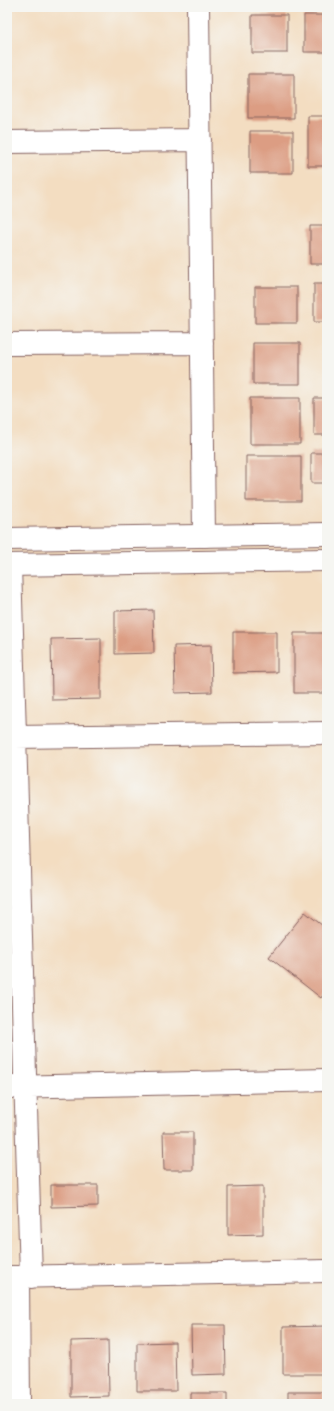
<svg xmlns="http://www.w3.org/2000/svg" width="334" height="1411" font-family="Kalam,sans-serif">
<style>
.building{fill:#dc9d83}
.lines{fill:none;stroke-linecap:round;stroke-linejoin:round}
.minor-casing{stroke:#856260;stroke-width:24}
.tertiary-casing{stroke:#856260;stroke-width:24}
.minor{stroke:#fff;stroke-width:22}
.tertiary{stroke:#fff;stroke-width:22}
</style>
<rect width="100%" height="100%" fill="#f6f6f2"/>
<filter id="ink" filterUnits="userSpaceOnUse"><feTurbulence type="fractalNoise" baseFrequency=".025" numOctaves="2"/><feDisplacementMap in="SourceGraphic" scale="8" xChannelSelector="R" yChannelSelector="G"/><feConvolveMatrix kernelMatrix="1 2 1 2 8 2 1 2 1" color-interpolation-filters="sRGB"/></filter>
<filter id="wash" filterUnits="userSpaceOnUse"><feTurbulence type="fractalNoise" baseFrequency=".012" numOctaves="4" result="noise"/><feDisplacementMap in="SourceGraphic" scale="16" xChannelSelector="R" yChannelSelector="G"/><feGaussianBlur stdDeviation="0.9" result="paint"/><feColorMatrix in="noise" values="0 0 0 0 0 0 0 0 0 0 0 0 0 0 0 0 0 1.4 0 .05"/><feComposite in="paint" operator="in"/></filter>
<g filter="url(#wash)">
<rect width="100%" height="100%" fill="#f3ddc1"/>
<g id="blocks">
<path class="building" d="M252,15H287V53H252Z
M304,15H327V52H304Z
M248,74H294V118H248Z
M308,116H327V166H308Z
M250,131H293V173H250Z
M310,226H327V264H310Z
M314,284H327V322H314Z
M255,287H297V323H255Z
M253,343H300V384H253Z
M250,398H300V444H250Z
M314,398H327V435H314Z
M311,453H327V483H311Z
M246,456H301V501H246Z
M153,610L154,653L115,654V611Z
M233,632H277V672L233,673Z
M294,633H327V693H294Z
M101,638V699L52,700L51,639Z
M211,645L212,692L175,693L174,646Z
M305,912L327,929V989L321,998L269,957Z
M163,1132H193V1170H164Z
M51,1185H98V1206L51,1207Z
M263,1186V1234L228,1235V1187Z
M191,1325H225L226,1374L192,1375Z
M326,1326V1374H283V1327Z
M108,1340L109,1396L71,1397V1341Z
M175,1342L176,1391H137V1343Z
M288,1392H324V1404H288Z
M190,1393H227V1404H190Z
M181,1402V1404H136V1403Z"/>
</g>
</g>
<g filter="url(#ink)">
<use href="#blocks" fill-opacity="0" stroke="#856260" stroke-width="1"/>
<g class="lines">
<defs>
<path id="minor" d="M198,7L204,536
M7,142L200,140
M7,344L202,343
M10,565L31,1277
M15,737L327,733
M7,1087L327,1080
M7,1277L327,1271
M18,1277L19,1404"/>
<path id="tertiary" d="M7,539L327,534
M7,565L327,560"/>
</defs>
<use href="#minor" class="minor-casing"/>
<use href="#tertiary" class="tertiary-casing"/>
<use href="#minor" class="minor"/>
<use href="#tertiary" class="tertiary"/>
</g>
</g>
<rect width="334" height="1411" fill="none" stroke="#f6f6f2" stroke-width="24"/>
</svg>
